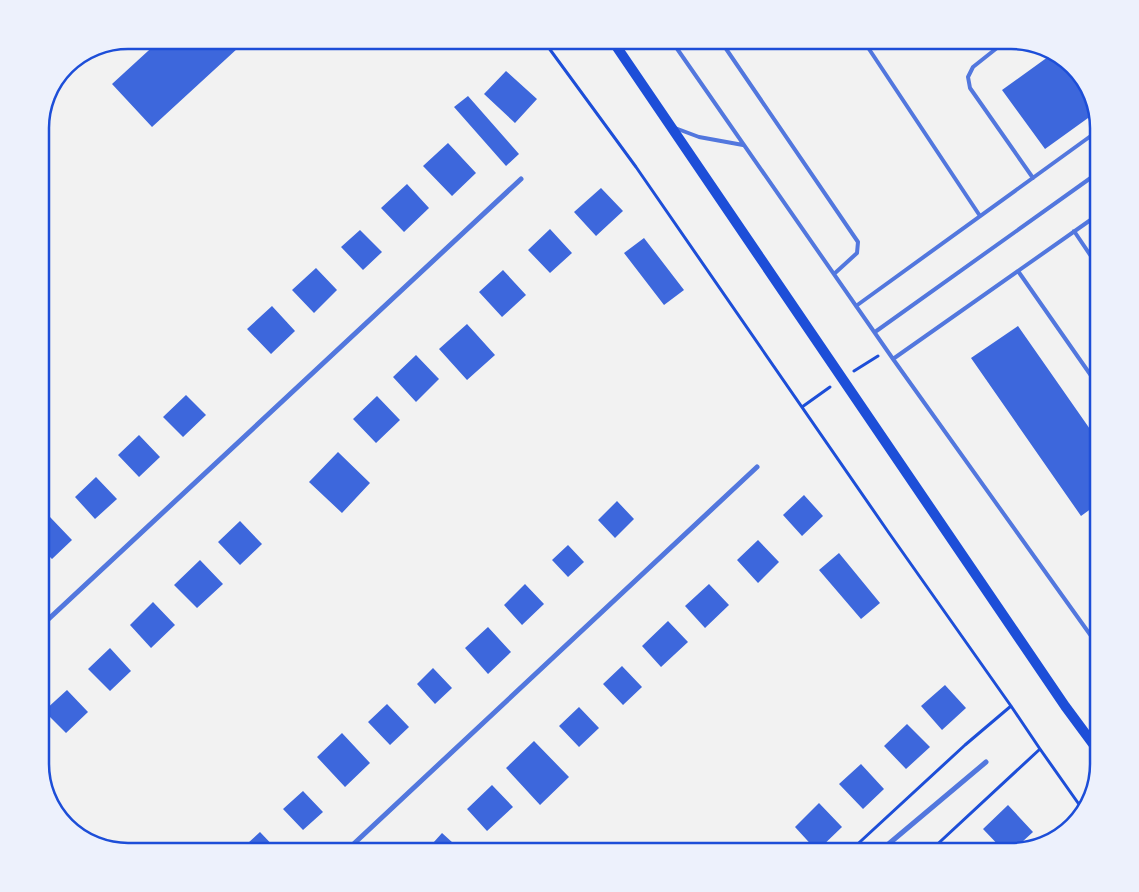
<svg xmlns="http://www.w3.org/2000/svg" width="1139" height="892" font-family="'Open Sans',sans-serif">
<style>
.building{fill:#3d67dc}
.lines{fill:none;stroke-linecap:round;stroke-linejoin:round}
.path{stroke:#1d4ed8;stroke-width:3}
.service{stroke:#5277de;stroke-width:4}
.minor{stroke:#5277de;stroke-width:5}
.secondary{stroke:#1d4ed8;stroke-width:10}
.rim{fill:none;stroke:#1d4ed8;stroke-width:2.5}
</style>
<rect width="100%" height="100%" fill="#f2f2f2"/>
<path class="building" d="M160,40H230L238,48L152,127L112,84Z
M1052,54L1057,56L1094,106L1095,113L1045,149L1002,90Z
M506,71L537,99L515,123L484,94Z
M468,96L519,154L506,166L454,107Z
M448,143L476,173L452,196L423,166Z
M407,184L429,208L404,232L381,208Z
M601,188L623,211L596,236L574,212Z
M550,229L572,253L550,273L528,250Z
M360,230L382,252L363,270L341,247Z
M644,238L684,290L664,305L624,253Z
M316,268L337,290L314,313L292,290Z
M503,270L526,295L502,317L479,292Z
M272,306L295,331L271,354L247,329Z
M467,324L495,355L467,380L439,349Z
M1018,326L1099,442V503L1081,516L971,358Z
M416,355L439,379L416,402L393,377Z
M186,395L206,415L183,437L163,417Z
M377,396L400,420L376,443L353,419Z
M139,435L160,457L139,477L118,455Z
M338,452L370,483L342,513L309,482Z
M96,477L117,499L95,519L75,497Z
M804,495L823,516L802,536L783,515Z
M617,501L634,519L615,538L598,520Z
M50,517L72,540L52,559L40,547V526Z
M240,521L262,544L240,565L218,542Z
M1099,526V542L1092,531Z
M758,540L779,562L758,583L737,560Z
M568,545L584,562L568,577L552,560Z
M839,553L880,603L861,619L819,570Z
M200,560L223,584L197,608L174,585Z
M525,584L544,604L522,625L504,605Z
M709,584L729,605L705,628L685,606Z
M153,602L175,625L151,648L130,625Z
M668,621L688,642L661,667L642,646Z
M488,627L511,652L488,674L465,648Z
M110,648L131,671L110,691L88,669Z
M622,666L642,687L623,705L603,684Z
M433,668L452,688L435,704L417,684Z
M945,685L966,708L942,730L921,706Z
M67,690L88,712L66,733L44,711Z
M387,704L409,727L390,745L368,722Z
M579,707L599,728L579,747L559,726Z
M907,724L930,747L906,769L884,746Z
M342,733L370,763L345,787L317,757Z
M534,741L569,777L540,805L506,768Z
M861,764L884,789L863,809L839,784Z
M492,785L513,807L487,831L467,809Z
M303,791L323,812L303,830L283,809Z
M819,803L842,827L817,851L795,827Z
M1008,805L1033,832L1011,852H1005L983,829Z
M260,832L279,852H238Z
M442,833L463,852H425Z
M774,846L780,852H767Z"/>
<g class="lines">
<path class="path" d="M543,40L636,167L889,533L1011,706L1040,749L1083,810
M854,371L878,356
M802,407L830,387
M849,852L965,745L1011,706
M929,852L1040,749"/>
<path class="service" d="M671,40L893,359L1099,647
M720,40L858,242L857,253L834,274
M863,40L980,216
M1007,40L973,67L968,77L970,88L1033,178
M675,128L699,137L743,145
M1074,231L1099,268
M1018,271L1099,387
M856,306L1099,130
M875,332L1099,172
M893,359L1099,214"/>
<path class="minor" d="M40,627L521,179
M345,852L757,467
M879,852L986,762"/>
<path class="secondary" d="M612,40L1065,706L1099,752"/>
</g>
<path d="M0 0H1139V892H0ZM128 49H1011A79 79 0 0 1 1090 128V764A79 79 0 0 1 1011 843H128A79 79 0 0 1 49 764V128A79 79 0 0 1 128 49Z" fill="#edf1fc" fill-rule="evenodd"/>
<path class="rim" d="M128 49H1011A79 79 0 0 1 1090 128V764A79 79 0 0 1 1011 843H128A79 79 0 0 1 49 764V128A79 79 0 0 1 128 49Z"/>
</svg>
